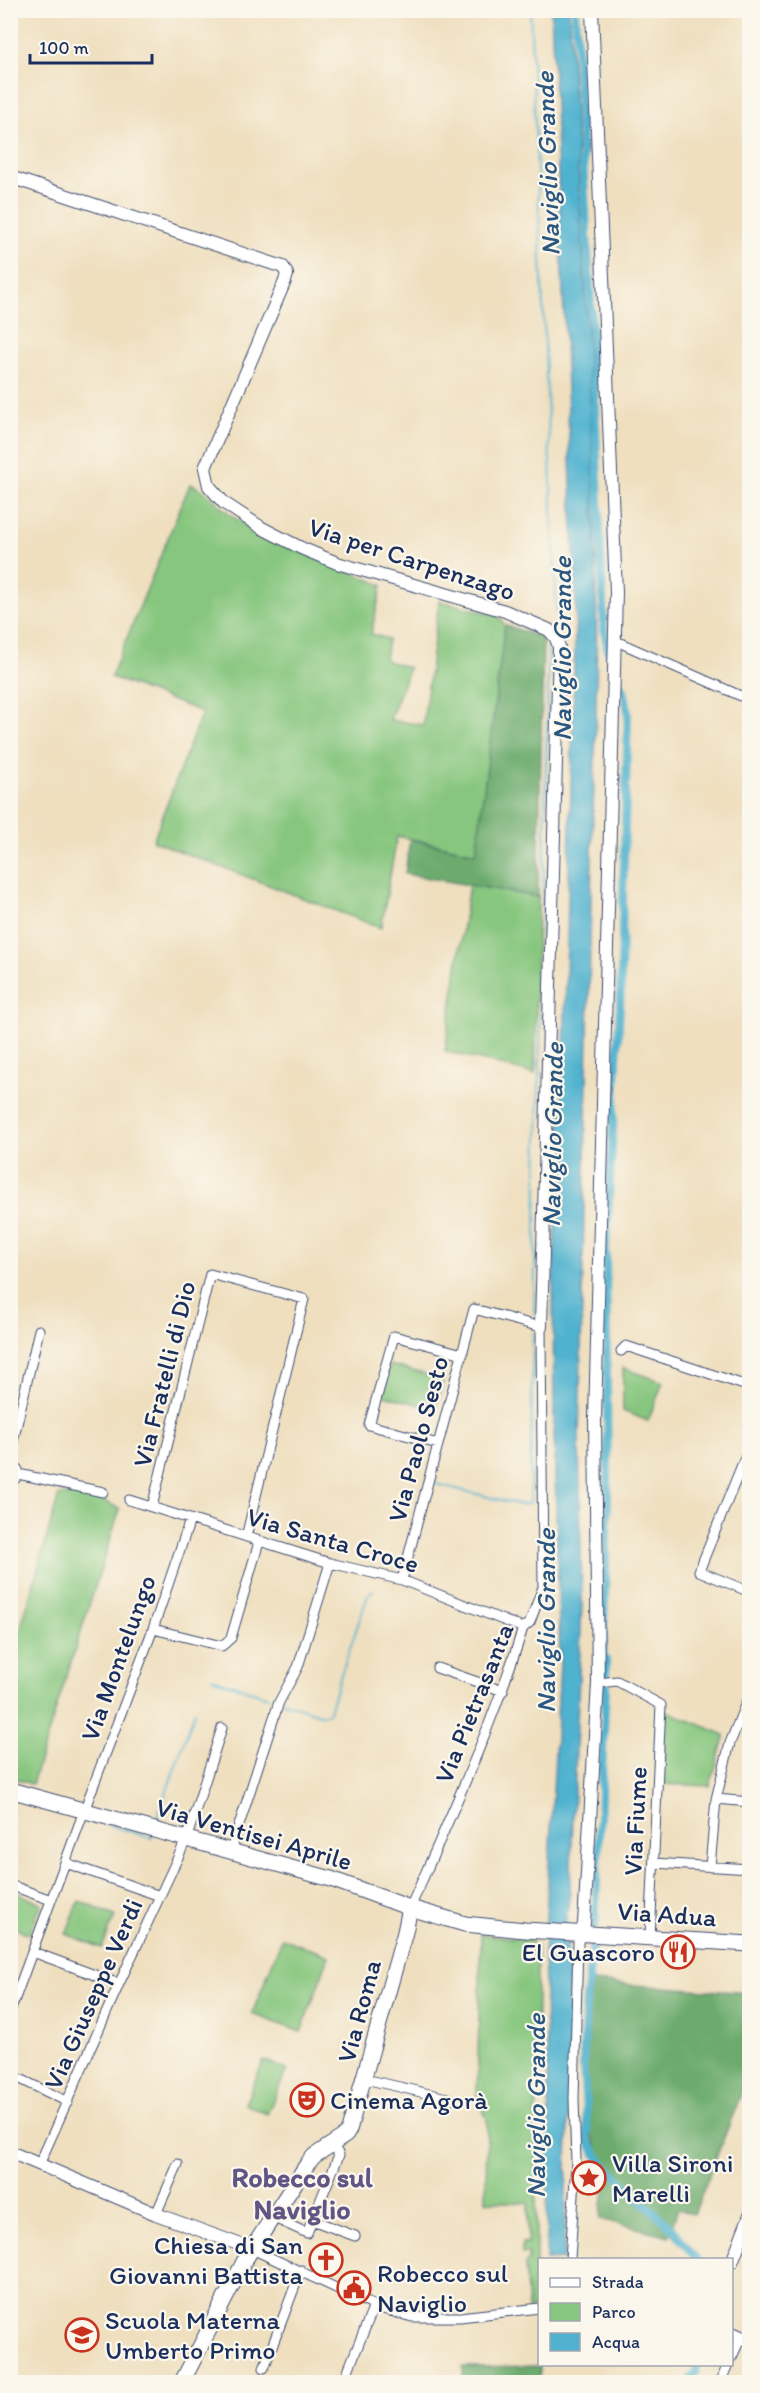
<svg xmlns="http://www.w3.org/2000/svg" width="760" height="2393" font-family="Itim,sans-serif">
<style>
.green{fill:#86c67e;stroke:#507a6e;stroke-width:1.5}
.forest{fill:#6cab6d;stroke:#446d66;stroke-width:1.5}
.water{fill:#50b2cf;stroke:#367096;stroke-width:1.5}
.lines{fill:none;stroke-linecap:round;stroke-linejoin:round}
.stream{stroke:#50b2cf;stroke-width:2}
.canal{stroke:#50b2cf;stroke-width:8}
.minor-casing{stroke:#3b496d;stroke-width:11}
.tertiary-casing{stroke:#3b496d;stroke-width:14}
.primary-casing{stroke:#3b496d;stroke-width:17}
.minor{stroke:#fff;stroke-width:9}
.tertiary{stroke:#fff;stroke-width:12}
.primary{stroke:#fff;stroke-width:15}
.labels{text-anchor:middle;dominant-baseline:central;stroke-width:4.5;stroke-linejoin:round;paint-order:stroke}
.street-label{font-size:26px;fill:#1b2f5e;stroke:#fbf7ec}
.poi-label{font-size:26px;fill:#1b2f5e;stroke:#fbf7ec;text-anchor:start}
.water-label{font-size:27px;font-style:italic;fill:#2b5680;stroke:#fbf7ec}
.quarter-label{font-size:28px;font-weight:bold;fill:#615585;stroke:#fbf7ec}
</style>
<rect width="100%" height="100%" fill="#fbf7ec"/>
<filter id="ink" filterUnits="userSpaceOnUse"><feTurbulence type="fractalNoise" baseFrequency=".0167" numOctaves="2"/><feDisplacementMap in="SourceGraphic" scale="12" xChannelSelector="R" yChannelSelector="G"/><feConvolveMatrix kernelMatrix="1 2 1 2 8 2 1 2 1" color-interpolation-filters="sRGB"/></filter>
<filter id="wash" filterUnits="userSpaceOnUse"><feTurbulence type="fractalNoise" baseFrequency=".008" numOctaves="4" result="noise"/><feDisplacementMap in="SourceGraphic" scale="24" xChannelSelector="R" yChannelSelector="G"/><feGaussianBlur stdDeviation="1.35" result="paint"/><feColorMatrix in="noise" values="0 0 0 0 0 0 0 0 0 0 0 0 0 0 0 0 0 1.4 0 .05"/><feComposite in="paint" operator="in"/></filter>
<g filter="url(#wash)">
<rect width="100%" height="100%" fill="#efdfbf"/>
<path class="green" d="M190,484C209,490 221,510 238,520C285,546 333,565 382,585L371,634L388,639L385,660L409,668L390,720L423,725L439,601L497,615L505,625L476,853L397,836L381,928L153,841L202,712L111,677Z
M469,884L538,897L535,1074L445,1051Z
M390,1365L444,1379L436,1409L383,1395Z
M623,1368L663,1382L648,1421L623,1411Z
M59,1495L94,1496L120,1509L32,1784L11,1778V1661Z
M664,1710L725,1735L710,1786L661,1784Z
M11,1890L42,1904L29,1934L11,1926Z
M79,1901L115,1916L102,1948L66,1934Z
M481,1934L529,1940L537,1946L536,2308L528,2309L525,2264L528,2261V2254H522V2243L528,2242V2203L486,2201L487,2118L477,2099Z
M282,1938L329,1956L301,2032L252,2014Z
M264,2060L287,2070L267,2114L245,2104Z"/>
<path class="forest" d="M505,625L543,638L538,897L405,874L410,839L476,853Z
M592,1982L749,1993V2074L694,2214L678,2209L669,2236L600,2219L605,2182L603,2163L583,2114L585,2036Z
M540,2366V2382H463V2367Z"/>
<path class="water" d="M569,10C584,276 605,546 593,812L579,1440L582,1605L570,1891L564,1937L567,1943C573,2048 567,2154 564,2259L546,2260L549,2125L544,1954L560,1663L554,1428L553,1285L564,1050L576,600L551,11Z"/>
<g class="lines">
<path class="stream" d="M530,10L557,620L554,628
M534,1314L549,637
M436,1484L521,1505L530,1503L533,1333
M212,1678L271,1698
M283,1702L323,1715L328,1713L368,1595L373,1590
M105,1824L152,1838V1835
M155,1824L195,1711"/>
<path class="canal" d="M575,10L591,307L604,629L608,651
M595,1926L606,1686V1660L603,1656L608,1499L606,1250L620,1007L628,712L625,694L622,685
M593,1942L586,2001L583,2064L588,2141L601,2161L639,2199L673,2229L697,2260
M689,2382L696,2372V2364"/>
</g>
</g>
<g filter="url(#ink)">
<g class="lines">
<defs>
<path id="minor" d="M616,641L750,700
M621,1351L626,1346L750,1387
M438,1444L369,1425L394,1336L463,1354
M750,1445L699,1571L750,1592
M10,1454L39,1330
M10,1461L18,1470L16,1478L10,1483
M18,1474L103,1492
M129,1500L330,1563L402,1580L523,1628
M152,1507L210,1274L304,1299L246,1537
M402,1580L474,1309L541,1327L543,1587L530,1622L523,1628C493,1724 451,1815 410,1908
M153,1629L222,1646L231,1638L259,1542
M437,1668L503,1691
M598,1683L617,1681L661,1705L650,1938
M716,1799L750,1802
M230,1853L279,1702L298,1667L330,1563
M66,1863L160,1896
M654,1863L750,1869
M710,1867L716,1799L730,1743L750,1693
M10,1885L51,1900
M33,1952L119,1984
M10,2012L91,1792L153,1629L190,1520
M10,2074L68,2102
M365,2079L451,2099
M39,2165L119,1984L186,1840L222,1728
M156,2214L178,2164
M274,2218L307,2233L339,2155L332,2144
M312,2220L355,2236
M252,2249L379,2308L412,2317H460L540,2308
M570,2260L576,2162L574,2099L578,1942L581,1933
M732,2357L741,2337
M264,2368L301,2270
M345,2378L374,2306
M721,2381L728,2364"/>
<path id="tertiary" d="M10,177L283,267L287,274L285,281L205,468L209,486L224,503L262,528L301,548L337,563L505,611L549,630L556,638L559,647L541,1327
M581,1933L584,1924L598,1683L595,1419L616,592L592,10
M10,2152L156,2214L252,2249
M732,2262L750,2215
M732,2333L750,2341"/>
<path id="primary" d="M10,1790L331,1879L410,1908L465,1924L525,1930L750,1944
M182,2382L246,2258L308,2163L314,2156L346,2135L349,2130L405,1932L410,1908"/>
</defs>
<use href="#minor" class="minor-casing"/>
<use href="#tertiary" class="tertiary-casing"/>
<use href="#primary" class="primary-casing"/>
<use href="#minor" class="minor"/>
<use href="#tertiary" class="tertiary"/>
<use href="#primary" class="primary"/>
</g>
</g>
<defs>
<symbol id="restaurant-ring" viewBox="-11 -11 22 22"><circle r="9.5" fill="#fbf7ec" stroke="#c8321e" stroke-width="1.5"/><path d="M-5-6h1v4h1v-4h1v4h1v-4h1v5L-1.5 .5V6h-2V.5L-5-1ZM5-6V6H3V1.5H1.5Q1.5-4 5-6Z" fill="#c8321e"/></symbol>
<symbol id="theatre-ring" viewBox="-11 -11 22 22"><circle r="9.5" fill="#fbf7ec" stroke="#c8321e" stroke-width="1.5"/><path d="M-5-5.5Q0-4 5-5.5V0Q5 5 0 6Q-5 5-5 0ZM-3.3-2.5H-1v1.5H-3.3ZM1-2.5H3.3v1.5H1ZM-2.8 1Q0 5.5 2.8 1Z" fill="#c8321e"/></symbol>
<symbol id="sight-ring" viewBox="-11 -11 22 22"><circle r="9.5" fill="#fbf7ec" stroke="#c8321e" stroke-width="1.5"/><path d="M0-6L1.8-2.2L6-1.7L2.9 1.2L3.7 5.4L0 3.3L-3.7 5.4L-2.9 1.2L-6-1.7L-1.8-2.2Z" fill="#c8321e"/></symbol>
<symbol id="church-ring" viewBox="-11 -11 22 22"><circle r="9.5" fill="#fbf7ec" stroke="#c8321e" stroke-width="1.5"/><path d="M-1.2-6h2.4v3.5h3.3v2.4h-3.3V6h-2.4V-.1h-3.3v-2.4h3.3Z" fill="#c8321e"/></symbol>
<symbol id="civic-ring" viewBox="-11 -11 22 22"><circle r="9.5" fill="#fbf7ec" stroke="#c8321e" stroke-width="1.5"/><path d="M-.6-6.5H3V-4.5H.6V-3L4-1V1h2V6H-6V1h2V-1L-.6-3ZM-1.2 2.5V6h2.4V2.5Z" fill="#c8321e"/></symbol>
<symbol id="school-ring" viewBox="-11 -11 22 22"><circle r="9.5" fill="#fbf7ec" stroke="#c8321e" stroke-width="1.5"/><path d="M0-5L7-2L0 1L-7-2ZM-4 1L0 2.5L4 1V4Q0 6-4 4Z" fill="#c8321e"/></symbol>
</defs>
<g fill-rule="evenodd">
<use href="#restaurant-ring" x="659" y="1933" width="38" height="38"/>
<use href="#theatre-ring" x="288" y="2081" width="38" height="38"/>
<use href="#sight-ring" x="570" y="2159" width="38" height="38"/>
<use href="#church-ring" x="307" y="2241" width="38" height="38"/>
<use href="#civic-ring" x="335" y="2269" width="38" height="38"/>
<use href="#school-ring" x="63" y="2316" width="38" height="38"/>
</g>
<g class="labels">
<g class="street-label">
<text transform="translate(412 559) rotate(18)">Via per Carpenzago</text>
<text transform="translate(164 1374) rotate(-76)">Via Fratelli di Dio</text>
<text transform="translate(418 1439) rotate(-75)">Via Paolo Sesto</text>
<text transform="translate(333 1540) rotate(16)">Via Santa Croce</text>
<text transform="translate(118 1658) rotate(-70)">Via Montelungo</text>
<text transform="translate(474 1703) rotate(-68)">Via Pietrasanta</text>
<text transform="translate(635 1821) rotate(-87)">Via Fiume</text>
<text transform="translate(254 1834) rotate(16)">Via Ventisei Aprile</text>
<text transform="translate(667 1914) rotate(4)">Via Adua</text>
<text transform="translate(93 1994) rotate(-66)">Via Giuseppe Verdi</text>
<text transform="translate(359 2011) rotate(-75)">Via Roma</text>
</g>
<g class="poi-label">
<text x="655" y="1952" text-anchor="end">El Guascoro</text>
<text x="330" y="2100">Cinema Agorà</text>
<text x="612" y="2163">Villa Sironi<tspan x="612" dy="30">Marelli</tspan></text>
<text x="303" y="2245" text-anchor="end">Chiesa di San<tspan x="303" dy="30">Giovanni Battista</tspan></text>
<text x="377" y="2273">Robecco sul<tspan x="377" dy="30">Naviglio</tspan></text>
<text x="105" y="2320">Scuola Materna<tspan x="105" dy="30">Umberto Primo</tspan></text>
</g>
<g class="water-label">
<text transform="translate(547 164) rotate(-92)">Naviglio Grande</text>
<text transform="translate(561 649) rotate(-90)">Naviglio Grande</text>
<text transform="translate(552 1135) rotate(-89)">Naviglio Grande</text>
<text transform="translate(545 1621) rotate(-90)">Naviglio Grande</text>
<text transform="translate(535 2106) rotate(-90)">Naviglio Grande</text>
</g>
<g class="quarter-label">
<text x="302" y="2177">Robecco sul<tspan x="302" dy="32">Naviglio</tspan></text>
</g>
</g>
<rect width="760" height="2393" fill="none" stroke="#fbf7ec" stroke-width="36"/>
<rect x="538" y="2258" width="195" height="108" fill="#fbf7ec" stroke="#a1a7b3" stroke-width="1.5"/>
<rect x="550" y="2278" width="30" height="9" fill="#ffffff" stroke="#a1a7b3" stroke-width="1.5"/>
<text x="592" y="2288" font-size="18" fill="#1b2f5e">Strada</text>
<rect x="550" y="2303" width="30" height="18" fill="#86c67e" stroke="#a1a7b3" stroke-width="1.5"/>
<text x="592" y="2318" font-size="18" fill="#1b2f5e">Parco</text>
<rect x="550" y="2333" width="30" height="18" fill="#50b2cf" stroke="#a1a7b3" stroke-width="1.5"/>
<text x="592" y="2348" font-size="18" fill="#1b2f5e">Acqua</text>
<path d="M30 54v9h122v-9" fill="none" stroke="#1b2f5e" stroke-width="3"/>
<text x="39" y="54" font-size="18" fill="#1b2f5e" stroke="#fbf7ec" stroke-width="4.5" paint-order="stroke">100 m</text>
</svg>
